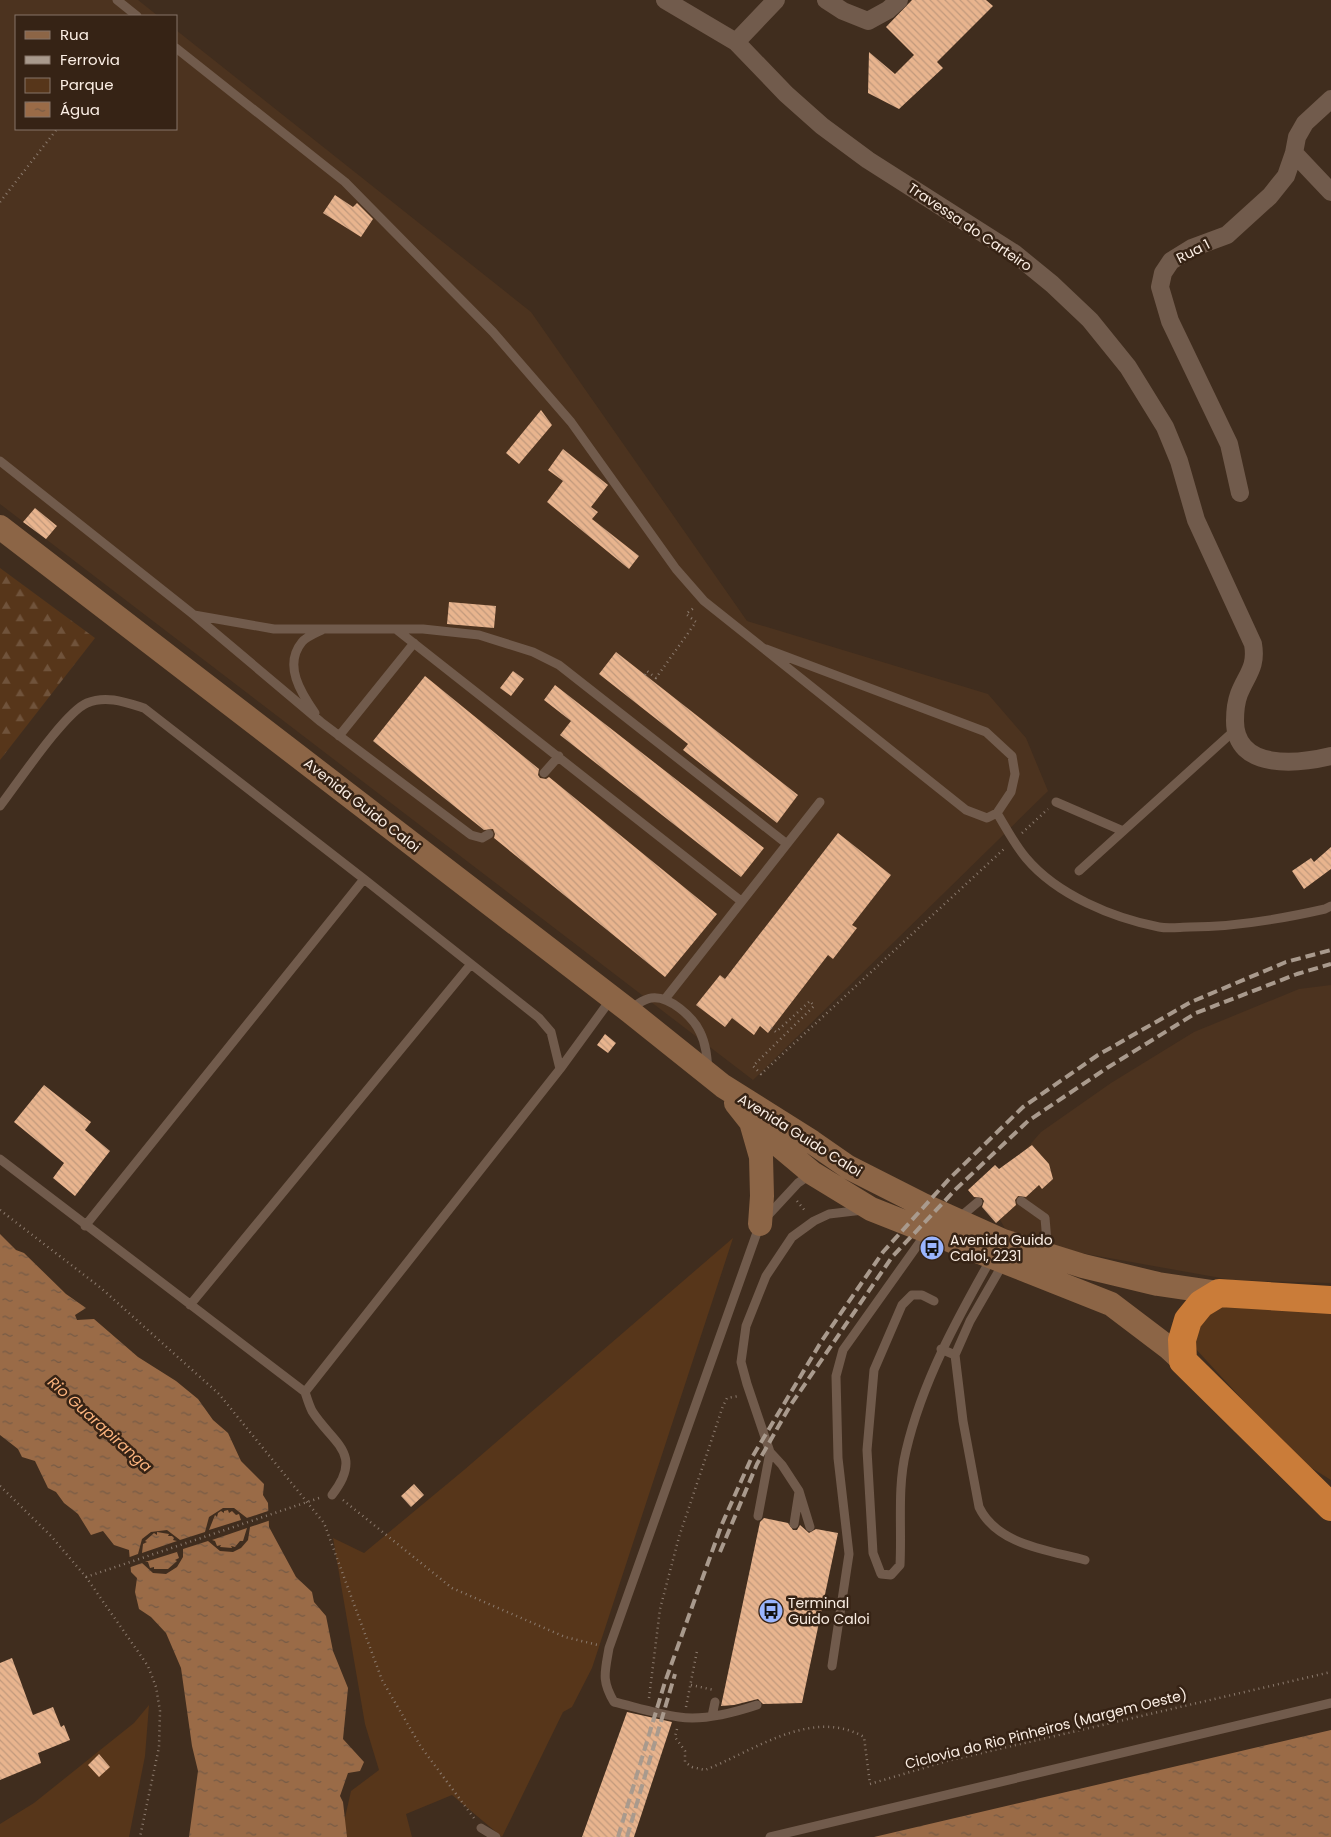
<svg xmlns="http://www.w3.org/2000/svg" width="1331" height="1837" font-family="Poppins,sans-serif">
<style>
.built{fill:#4c331f}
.green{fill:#57361a}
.forest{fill:url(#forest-firs)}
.water{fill:url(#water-ripples)}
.pier{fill:#402d1e;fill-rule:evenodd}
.building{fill:url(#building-back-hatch)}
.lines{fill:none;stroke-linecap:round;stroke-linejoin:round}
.path{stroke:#8c7b6e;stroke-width:2.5;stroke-dasharray:1 4;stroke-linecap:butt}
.service{stroke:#715b4c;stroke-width:9}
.minor{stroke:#715b4c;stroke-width:18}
.secondary{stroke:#8c6546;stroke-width:24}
.motorway{stroke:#ca7c39;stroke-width:28}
.rail{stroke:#a99a8d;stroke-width:4;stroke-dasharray:10 5;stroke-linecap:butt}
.labels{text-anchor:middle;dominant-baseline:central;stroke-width:5;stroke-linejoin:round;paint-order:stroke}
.street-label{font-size:14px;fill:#fbeee4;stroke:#362315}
.poi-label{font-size:14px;fill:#fbeee4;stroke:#362315;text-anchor:start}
.water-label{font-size:15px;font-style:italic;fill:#fcb47e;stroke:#362315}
</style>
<defs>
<pattern id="forest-firs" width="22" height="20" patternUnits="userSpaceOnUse" patternTransform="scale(1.25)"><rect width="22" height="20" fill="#57361a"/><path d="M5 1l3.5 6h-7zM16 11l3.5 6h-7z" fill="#70533b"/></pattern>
<pattern id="water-ripples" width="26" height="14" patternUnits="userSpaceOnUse" patternTransform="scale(1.25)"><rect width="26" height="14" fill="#9a6b47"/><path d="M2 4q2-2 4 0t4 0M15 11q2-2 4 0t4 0" fill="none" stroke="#765b46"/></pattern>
<pattern id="building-back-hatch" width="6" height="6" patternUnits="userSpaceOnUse" patternTransform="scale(1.25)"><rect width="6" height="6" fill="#e8b48e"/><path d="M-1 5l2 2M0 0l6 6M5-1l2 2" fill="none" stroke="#c1997c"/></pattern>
</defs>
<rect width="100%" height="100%" fill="#402d1e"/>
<path class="built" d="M0,0H138L158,16H16V129H176V30L531,312L747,621L988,694L1026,738L1048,791L753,1080L0,504Z
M1331,985V1283L1232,1280L1081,1253L1007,1232L986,1195L1041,1132L1111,1083L1194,1032L1299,989Z"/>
<path class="green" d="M733,1238L592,1668L572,1707L563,1712L502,1837L452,1795L406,1814L412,1837H347L344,1822L351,1791L379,1770L365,1724L333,1538L364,1553L464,1470Z
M1210,1306L1331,1313V1480L1297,1459L1194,1347V1331Z
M149,1705L145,1756L129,1837H0V1824L34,1803L134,1723Z"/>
<path class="forest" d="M0,568L95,638L0,760Z"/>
<path class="water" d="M0,1234L16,1250L24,1253L66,1294L86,1308L75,1315L77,1320L94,1319L138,1357L176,1381L198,1399L213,1420L228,1433L241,1461L264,1484L263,1495L268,1503L269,1527L296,1577L312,1592L314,1602L326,1616L333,1651L348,1688L343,1739L364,1762L360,1771L348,1773L340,1796L343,1802L347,1837H189L198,1771L192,1746L181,1668L166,1633L151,1617L139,1609L135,1592L137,1578L131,1572L129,1550L114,1545L103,1531L91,1535L78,1514L64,1503L56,1492L48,1488L35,1461L22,1457L18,1449L0,1435Z
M1331,1730V1837H874Z"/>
<path class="pier" d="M223,1508H234L247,1518L271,1510V1520L250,1527L248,1540L241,1548L233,1552L220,1551L208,1541L183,1549V1557L177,1567L166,1574L153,1573L142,1563L128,1568L127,1558L138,1554L142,1539L151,1532L167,1530L180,1540L205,1532L209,1517ZM228,1510L229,1513L232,1511L236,1515L239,1514L241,1520L209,1530L215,1515L217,1517L218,1513L221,1511L224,1513V1511ZM247,1528L243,1541H240L235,1547L231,1546L232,1548L220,1547L221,1545L217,1546L215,1541L212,1540ZM157,1532L169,1534L168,1536H172L174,1538L173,1540L177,1541L142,1553L143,1544L147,1542L145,1541L154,1533L157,1535ZM180,1551L177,1552L179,1558L175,1560L177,1561L168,1569H154V1567L150,1568L148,1562H145Z"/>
<path class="building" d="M912,0H986L993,6L937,62L943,68L899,109L868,93L869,52L895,74L914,55L886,27Z
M335,195L353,207L357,203L373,219L361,237L323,213Z
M541,410L552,425L519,464L506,453Z
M563,449L608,485L591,507L598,512L592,519L639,556L629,569L547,502L563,481L548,470Z
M35,508L57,526L46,539L23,522Z
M449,602L496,606L494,628L447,624Z
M616,652L798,795L777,823L683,750L688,744L599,674Z
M513,671L524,679L511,696L500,688Z
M425,676L539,769L538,775L540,778L546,779L549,777L717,914L665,977L494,838L495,834L493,829L484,830L373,741Z
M555,685L764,848L741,877L560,735L571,721L544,700Z
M838,833L891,875L852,925L857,928L833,959L828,955L768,1033L760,1026L754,1035L732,1018L725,1027L696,1005L720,975L725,979Z
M1331,847V869L1304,889L1292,871L1311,858L1314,862Z
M605,1034L616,1043L608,1053L597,1045Z
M44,1085L91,1122L85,1130L110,1151L75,1196L53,1178L64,1163L14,1122Z
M1032,1145L1049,1164L1053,1179L1042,1189L1039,1185L1026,1197L1018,1196L1015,1200L1016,1205L996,1223L982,1207L984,1201L982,1198L974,1197L968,1190L995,1165L999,1169Z
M414,1484L424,1495L411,1507L401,1496Z
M764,1518L788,1523L793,1530H797L800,1525L809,1533L816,1529L838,1533L802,1703L763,1704L758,1699L734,1705L721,1706L760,1522Z
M12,1658L33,1715L53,1707L61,1727L64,1725L70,1740L38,1753L41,1763L0,1780V1663Z
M627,1712L672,1722L634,1837H582Z
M99,1754L110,1767L99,1777L88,1765Z"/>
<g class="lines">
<path class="path" d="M0,202L57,129
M645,675L647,671L656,678L696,622L686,614L695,607
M1022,833L1048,809
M771,1028L776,1032L810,1001L814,1006L753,1066L761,1074L1005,848
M797,1201L806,1212
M0,1210L101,1288L219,1394L324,1523L382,1680L421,1747L474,1818
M0,1486L51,1536L86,1577L148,1666L156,1687L160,1711L159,1747L140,1837
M343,1500L452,1588L565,1637L598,1645
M86,1577L322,1497
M691,1685L714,1690
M649,1698L660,1609L679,1537L723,1406L727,1398L739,1396
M686,1707L697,1651
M677,1729L675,1737L685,1751V1762L692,1767L705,1770C754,1751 812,1707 864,1737L870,1784L947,1761L1331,1672"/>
<path class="service" d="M117,0L137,16
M176,48L345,182L493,332L571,422L676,569L704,601L966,810L987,818L997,813L1011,792L1015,774L1012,756L986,732L766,649
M0,461L194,615L321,722L471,835L482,838L489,834
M194,615L274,629H423L479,635L533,652L559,665L787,844
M397,630L741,901
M315,713C301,693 283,665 302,642C306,637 316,633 322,630
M339,736L414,643
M544,773L559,756
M1056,802L1123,831
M0,806C17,784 65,712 87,703C106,695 125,702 144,708L364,879L539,1018L551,1032L560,1069
M997,813C1006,828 1015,845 1026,858C1057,895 1113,918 1159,927C1169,929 1180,927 1190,927C1235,927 1281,919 1325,909L1331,906
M1079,871L1235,730
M665,999L820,802
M630,1008C637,1005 644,999 651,998C669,995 693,1017 700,1032C706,1044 707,1057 708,1070
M0,1159L305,1392
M1021,1201L1045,1218L1048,1253
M959,1218L978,1202
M85,1226L364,879
M934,1301L922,1295H912L902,1305L874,1370L867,1450L873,1553L881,1574L891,1575L900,1565C902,1528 897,1488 906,1451C922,1382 957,1319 992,1257
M190,1305L471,964
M941,1349L955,1355L963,1421L979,1507C997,1545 1048,1550 1085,1560
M955,1355L970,1321L1004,1262
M332,1495C365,1453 332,1443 312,1411C309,1405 307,1398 305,1392L560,1069L611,999
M758,1516L770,1452
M794,1524L799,1492
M810,1527L799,1491L782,1465L770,1452L747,1384L741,1362L746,1326L766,1276L792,1237L814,1221L829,1214L863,1210
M832,1666L849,1554L838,1458L836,1376L843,1350L927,1232
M757,1705C733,1713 704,1721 679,1717C658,1714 635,1707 614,1702C601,1680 605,1672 609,1648L760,1224L798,1183L811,1174
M712,1716L715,1702
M481,1828L496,1837
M770,1837L1331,1703"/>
<path class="minor" d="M665,0L736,42L776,0
M826,0L843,11L868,21L888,10L899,0
M736,42L786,94L822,126L868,160L1014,253L1052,284L1090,320L1128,367L1165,427L1179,461L1196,520L1253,644C1257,667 1247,674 1239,694C1236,702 1235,712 1235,721C1235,771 1298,764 1331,756
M1294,153L1331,192
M1240,493L1229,444L1170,321L1160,287L1163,273L1171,261L1192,248L1227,235L1270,196L1286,176L1294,153L1297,137L1305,123L1331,99"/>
<path class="secondary" d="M0,527L628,1010L723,1086L812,1142L848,1167L923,1205L1003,1241L1083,1266L1158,1284L1219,1293
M736,1103L751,1122L812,1173L871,1209L1111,1304L1169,1348L1183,1361
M751,1122L761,1157L762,1196L760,1224"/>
<path class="motorway" d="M1331,1300L1219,1293L1201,1304L1188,1320L1182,1340L1183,1361L1331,1507"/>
<path class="rail" d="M720,1552L757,1464L790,1406L892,1257L956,1189L1028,1121L1107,1068L1196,1013L1297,974L1331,964
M618,1837L665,1682L722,1524L751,1459L821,1342L883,1252L950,1178L1023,1107L1098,1055L1191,1002L1286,962L1331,950
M627,1837L675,1674"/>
</g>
<defs>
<symbol id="bus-disc" viewBox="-11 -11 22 22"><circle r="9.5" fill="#9ab5fd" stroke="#362315"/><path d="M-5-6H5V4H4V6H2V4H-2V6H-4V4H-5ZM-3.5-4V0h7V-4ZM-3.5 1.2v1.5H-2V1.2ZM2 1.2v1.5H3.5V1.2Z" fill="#111"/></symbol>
</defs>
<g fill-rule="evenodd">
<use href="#bus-disc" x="918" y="1234" width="28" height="28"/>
<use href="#bus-disc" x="757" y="1597" width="28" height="28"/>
</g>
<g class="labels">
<g class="street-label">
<text transform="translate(970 227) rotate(34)">Travessa do Carteiro</text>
<text transform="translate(1193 251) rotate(-27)">Rua 1</text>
<text transform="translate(362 805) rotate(38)">Avenida Guido Caloi</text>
<text transform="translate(800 1135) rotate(32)">Avenida Guido Caloi</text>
<text transform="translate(1046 1729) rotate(-14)">Ciclovia do Rio Pinheiros (Margem Oeste)</text>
</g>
<g class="poi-label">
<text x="950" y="1240">Avenida Guido<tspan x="950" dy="16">Caloi, 2231</tspan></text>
<text x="788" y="1603">Terminal<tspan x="788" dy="16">Guido Caloi</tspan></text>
</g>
<g class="water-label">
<text transform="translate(100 1424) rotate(42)">Rio Guarapiranga</text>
</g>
</g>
<rect x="15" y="15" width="162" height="115" fill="#362315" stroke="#857468"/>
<rect x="25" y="31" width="25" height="8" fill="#8c6546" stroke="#857468"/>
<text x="60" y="40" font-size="15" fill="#fbeee4">Rua</text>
<rect x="25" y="56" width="25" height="8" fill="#a99a8d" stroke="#857468"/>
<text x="60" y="65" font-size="15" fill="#fbeee4">Ferrovia</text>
<rect x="25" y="78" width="25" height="15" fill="#57361a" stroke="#857468"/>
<text x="60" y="90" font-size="15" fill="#fbeee4">Parque</text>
<rect x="25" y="102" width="25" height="15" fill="url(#water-ripples)" stroke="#857468"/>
<text x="60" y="115" font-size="15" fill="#fbeee4">Água</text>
</svg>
